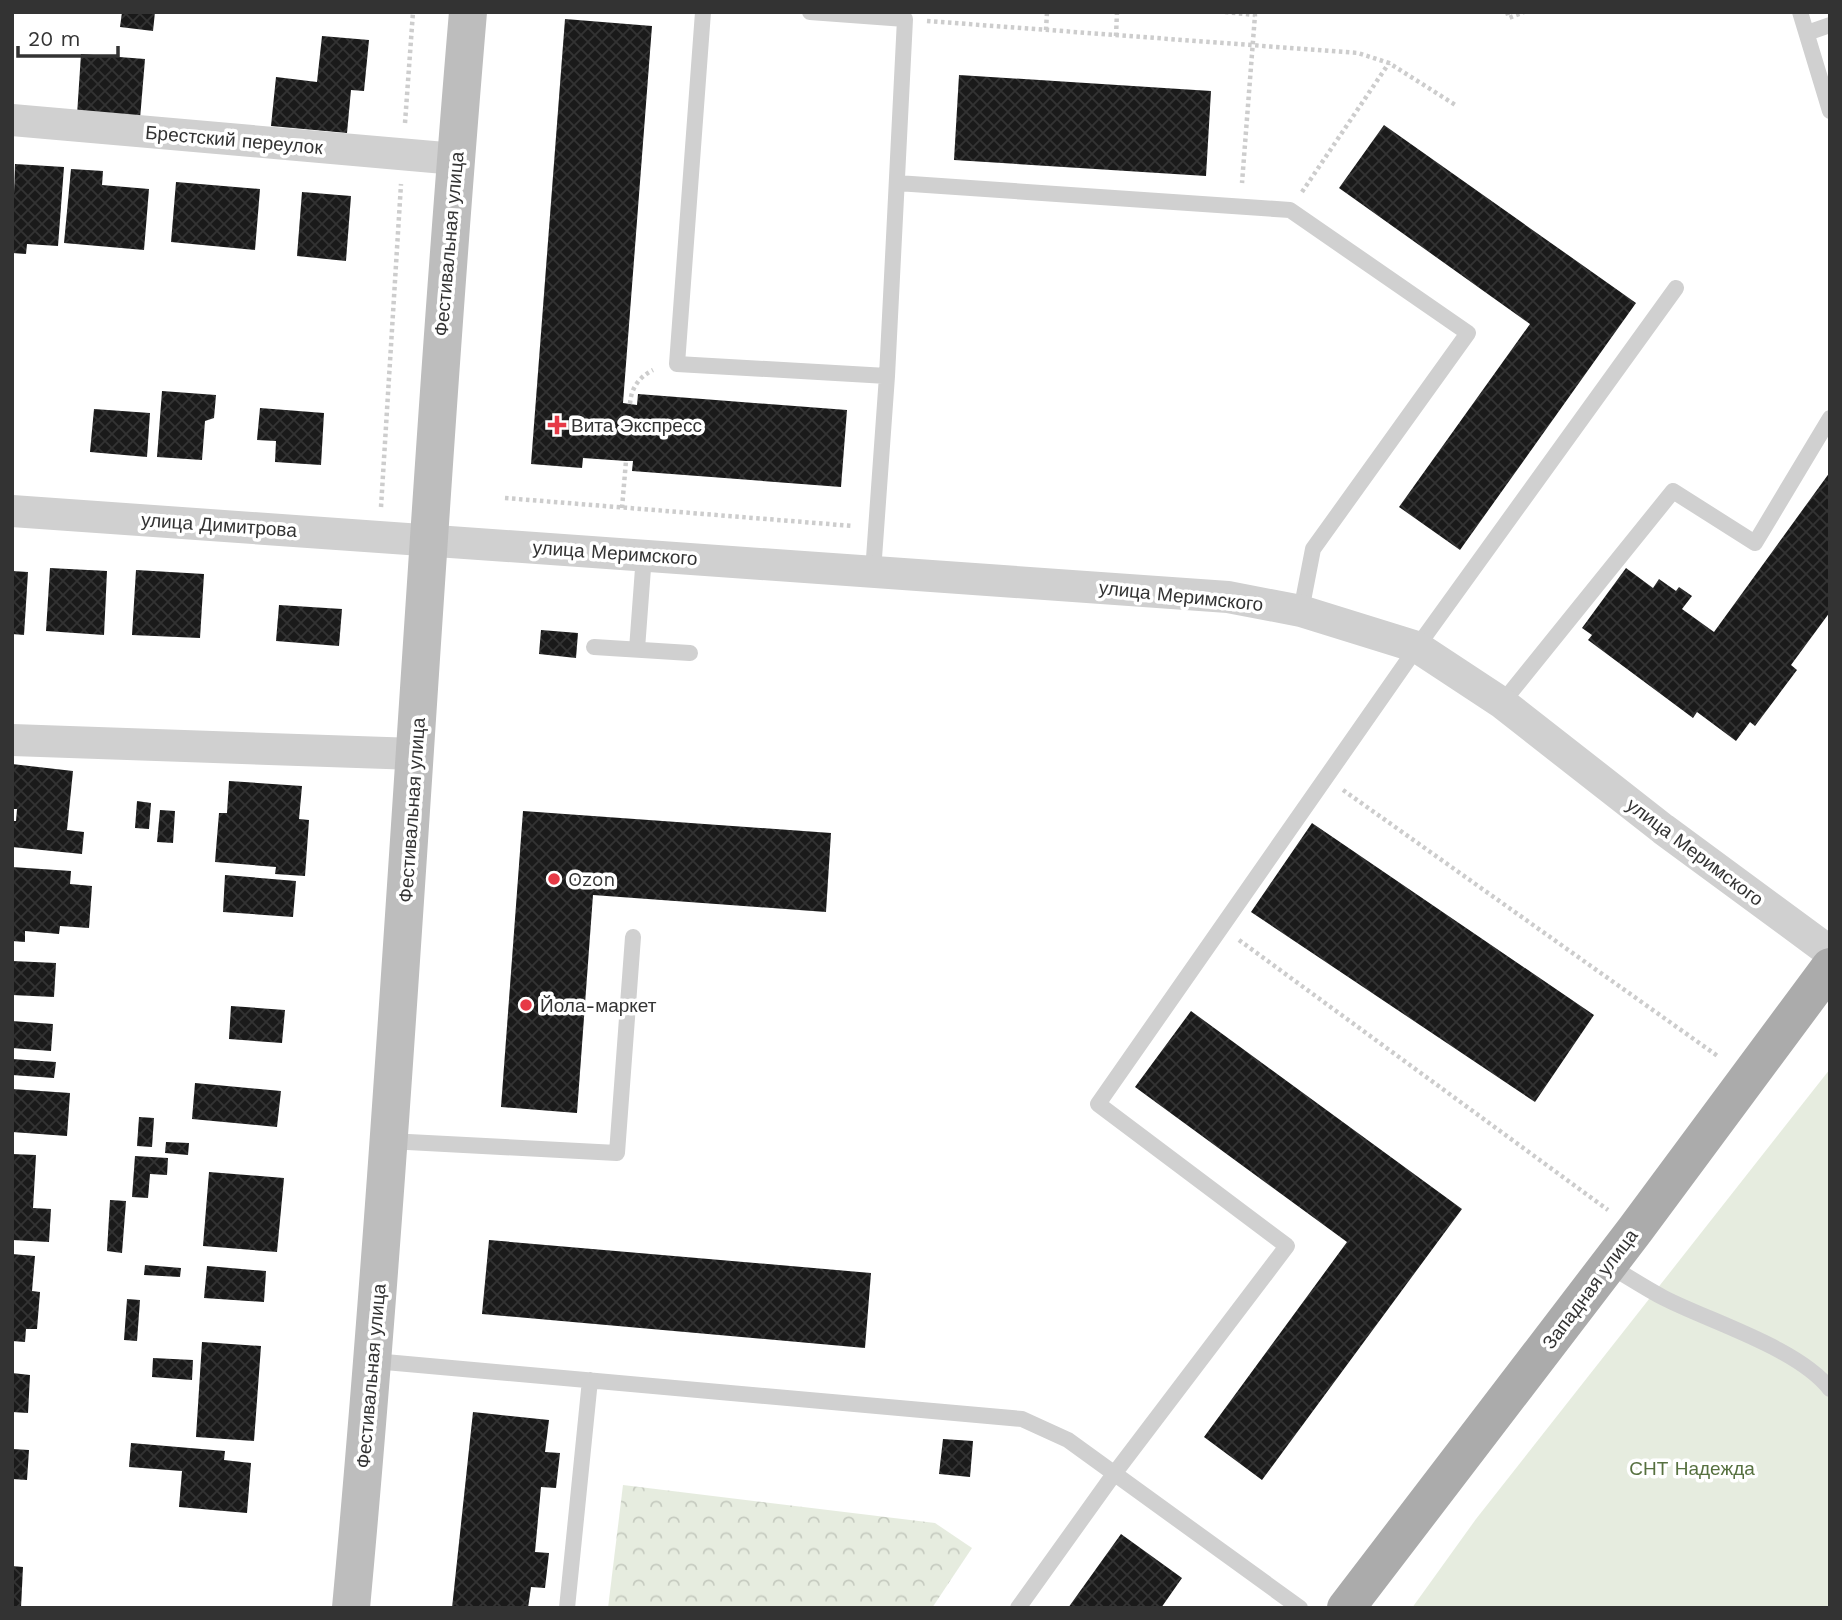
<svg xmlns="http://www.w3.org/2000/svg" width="1842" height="1620" font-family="'Work Sans',sans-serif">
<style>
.park{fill:url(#park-crowns)}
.garden{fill:#e6ecdf}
.building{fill:url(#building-cross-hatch)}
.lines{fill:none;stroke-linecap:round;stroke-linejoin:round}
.path{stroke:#cdcdcd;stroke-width:4.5;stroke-dasharray:3.5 3.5;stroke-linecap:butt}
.lane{stroke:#d0d0d0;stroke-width:16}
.street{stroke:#d0d0d0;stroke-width:32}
.secondary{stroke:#bdbdbd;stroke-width:38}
.primary{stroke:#ababab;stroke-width:38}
.poi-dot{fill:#e63946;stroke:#fff;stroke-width:2.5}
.labels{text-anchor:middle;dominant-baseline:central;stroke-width:7;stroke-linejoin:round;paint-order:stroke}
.street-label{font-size:19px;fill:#333;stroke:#fff}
.poi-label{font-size:19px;fill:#333;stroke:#fff;text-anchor:start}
.park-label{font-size:19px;fill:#56703f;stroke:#fff}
</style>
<defs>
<pattern id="park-crowns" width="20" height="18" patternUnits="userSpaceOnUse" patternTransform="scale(1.75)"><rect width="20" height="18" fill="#e6ecdf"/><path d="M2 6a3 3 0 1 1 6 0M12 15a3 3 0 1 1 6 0" fill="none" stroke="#c6cbc0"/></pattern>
<pattern id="building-cross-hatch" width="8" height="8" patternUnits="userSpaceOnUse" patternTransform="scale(1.75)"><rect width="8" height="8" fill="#1a1a1a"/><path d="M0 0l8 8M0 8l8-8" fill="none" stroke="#333"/></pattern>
</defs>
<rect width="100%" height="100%" fill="#fff"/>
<path class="park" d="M623,1485L935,1523L972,1548L932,1608H608Z"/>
<path class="garden" d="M1830,1069V1608H1412L1476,1519Z"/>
<path class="building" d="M122,12H155L153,31L120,27Z
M565,19L652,26L623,403L637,405L638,394L847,410L841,487L632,471L633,461H626L583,458L582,468L531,464Z
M322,36L369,40L364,91L351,90L347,133L271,126L276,77L317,82Z
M81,54L145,59L140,119L77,115Z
M959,75L1211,91L1206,176L954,160Z
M1384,125L1636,303L1460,550L1399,507L1530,324L1339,188Z
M15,164L64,167L58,246L27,244L26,254L12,253Z
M71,169L103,171L102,185L149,189L144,250L64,243Z
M176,182L260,189L255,250L171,242Z
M302,192L351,196L346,261L297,256Z
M162,391L216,395L214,418L205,421L202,460L157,457Z
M260,408L324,413L321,465L275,462L276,441L257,440Z
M94,409L150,413L147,457L90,452Z
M1830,472V612L1791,665L1797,670L1755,726L1750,722L1736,741L1697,712L1693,718L1588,640L1592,635L1582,628L1626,568L1653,588L1659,579L1676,591L1679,587L1692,596L1682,609L1714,632Z
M50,568L107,571L104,635L46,631Z
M136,570L204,574L200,638L132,635Z
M12,571L28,572L24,635L12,634Z
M279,605L342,609L339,646L276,641Z
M541,630L578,633L576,658L539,654Z
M12,764L73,771L67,830L84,832L82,854L12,847V821H16L17,809H12Z
M229,781L302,786L299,819L309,820L305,876L275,874L276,867L215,862L219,813H227Z
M137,801L151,803L149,829L135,828Z
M160,810L175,811L173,843L157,842Z
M523,811L831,833L826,912L593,895L577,1113L501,1107Z
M1312,823L1594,1015L1535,1102L1251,912Z
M12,867L71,871L70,884L92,886L89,928L60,926L59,934L25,931V942L12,941Z
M225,875L296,881L293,917L223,912Z
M12,961L56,963L54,997L12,995Z
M231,1006L285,1010L282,1043L229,1039Z
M1191,1011L1462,1209L1262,1480L1204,1437L1347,1242L1135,1087Z
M12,1021L53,1024L51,1051L12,1048Z
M12,1059L56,1062L54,1078L12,1075Z
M195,1083L281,1091L277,1127L192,1119Z
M12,1089L70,1093L67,1136L12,1132Z
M139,1117L154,1118L152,1147L137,1146Z
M166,1142L189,1143L188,1155L165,1153Z
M12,1154L36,1155L33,1208L51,1209L49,1242L12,1240Z
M135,1156L168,1158L167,1175L150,1174L148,1198L132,1197Z
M209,1172L284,1178L277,1252L203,1246Z
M110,1200L126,1201L122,1253L107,1251Z
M489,1240L871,1273L865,1348L482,1314Z
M12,1254L35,1256L32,1291L40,1292L37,1329H26L25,1342L12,1341Z
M145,1265L181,1268L180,1277L144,1275Z
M207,1266L266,1271L264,1302L204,1298Z
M127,1299L140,1300L137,1341L124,1340Z
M202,1342L261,1346L254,1441L196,1437Z
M153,1358L193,1360L192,1380L152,1377Z
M12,1373L30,1375L28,1413L12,1412Z
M473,1412L549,1420L545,1452L560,1453L556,1488L541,1487L535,1552L549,1553L545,1588L531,1587L528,1608H452Z
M943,1439L973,1441L970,1477L939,1474Z
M131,1443L225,1451L224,1460L251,1463L247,1513L179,1507L182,1471L129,1467Z
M12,1449L29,1450L27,1480L12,1479Z
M1121,1534L1182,1578L1161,1608H1068Z
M12,1566L23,1567L21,1608H12Z"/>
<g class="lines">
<path class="path" d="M1225,12L1255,15L1242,183
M1507,12L1509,18L1524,12
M927,21L1358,53L1389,63L1457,106
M1046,30L1047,12
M1116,36L1117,12
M405,123L413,12
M1302,192L1389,63
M630,404C631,388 639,377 653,370
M505,498L853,526
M381,507L401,184
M622,508L626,461
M1343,790L1719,1057
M1239,940L1608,1210"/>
<path class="lane" d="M703,12L677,364L887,376
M810,12L905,19L887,376L873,572
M1800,12L1830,111
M1807,33L1830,25
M897,183L1290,210L1468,333L1313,549L1301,611
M594,647L690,653
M637,649L644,555
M1502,703L1673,491L1755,543L1830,418
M389,1141L617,1153L633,937
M1608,1265C1627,1276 1645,1288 1664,1298C1711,1322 1798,1348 1830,1389
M374,1361L1022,1419L1068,1440L1300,1608
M567,1608L590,1380
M1018,1608L1114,1474L1287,1246L1098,1104L1417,647L1676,288"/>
<path class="street" d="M12,120L456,159
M12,511L1228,597L1301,611L1417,647L1502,703L1663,829L1830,952
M12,740L416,754"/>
<path class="secondary" d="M351,1608C400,1077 423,544 468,12"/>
<path class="primary" d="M1346,1608L1635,1230L1830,967"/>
</g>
<g class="poi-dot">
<path d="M553.5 414.5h7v7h7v7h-7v7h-7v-7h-7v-7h7z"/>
<circle cx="554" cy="879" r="7"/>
<circle cx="526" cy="1005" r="7"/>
</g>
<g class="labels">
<g class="street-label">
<text transform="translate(234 140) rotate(5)">Брестский переулок</text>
<text transform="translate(449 244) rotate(-85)">Фестивальная улица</text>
<text transform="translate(219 525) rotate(4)">улица Димитрова</text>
<text transform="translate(615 553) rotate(4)">улица Меримского</text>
<text transform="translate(1181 596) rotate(6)">улица Меримского</text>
<text transform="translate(412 810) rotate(-86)">Фестивальная улица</text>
<text transform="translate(1695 852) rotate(37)">улица Меримского</text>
<text transform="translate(1590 1289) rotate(-53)">Западная улица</text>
<text transform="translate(371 1376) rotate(-85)">Фестивальная улица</text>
</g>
<g class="poi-label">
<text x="571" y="425">Вита Экспресс</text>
<text x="568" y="879">Ozon</text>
<text x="540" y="1005">Йола-маркет</text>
</g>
<g class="park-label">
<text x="1692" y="1468">СНТ Надежда</text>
</g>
</g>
<rect width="1842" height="1620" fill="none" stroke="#333333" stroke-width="28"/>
<path d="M18 46v10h100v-10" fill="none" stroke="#333333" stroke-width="3.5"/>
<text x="28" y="46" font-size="21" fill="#333333" stroke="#ffffff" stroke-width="5" paint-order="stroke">20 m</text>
</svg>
